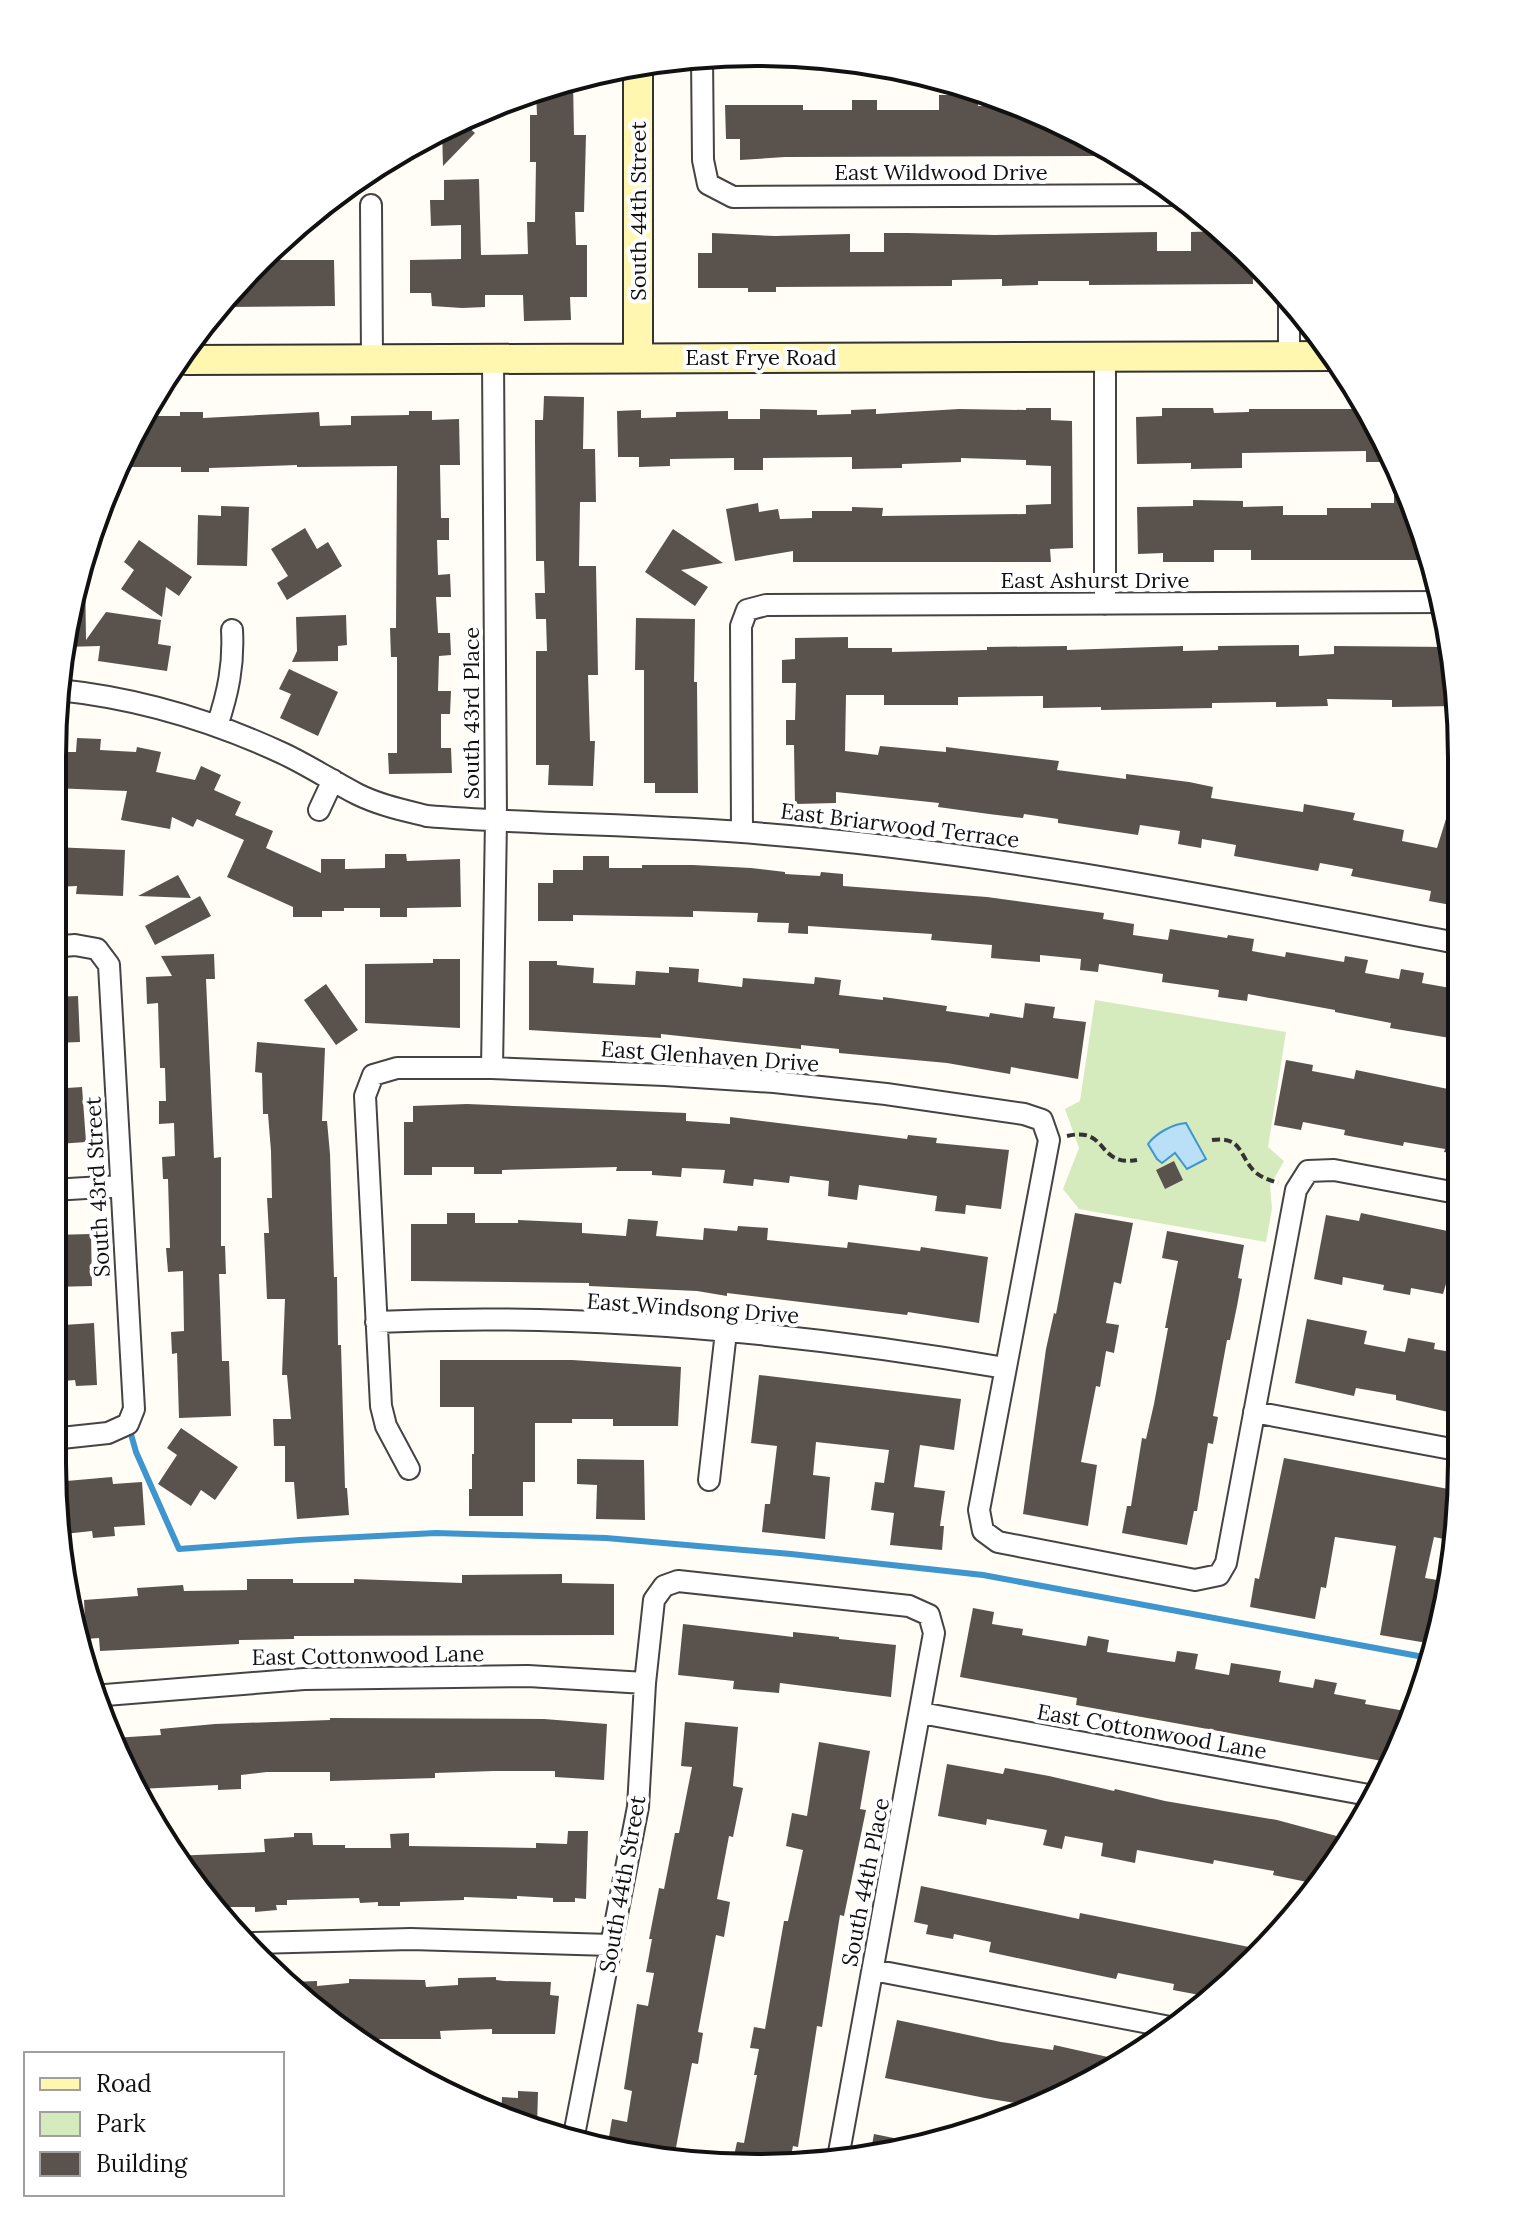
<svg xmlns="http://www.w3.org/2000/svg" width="1514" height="2220" font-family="Lora,serif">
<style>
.green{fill:#d5ebbd}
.water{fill:#b9e0f7;stroke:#3f96cf;stroke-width:2}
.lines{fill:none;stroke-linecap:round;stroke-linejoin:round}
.stream{stroke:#3f96cf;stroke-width:6}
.building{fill:#5a524d}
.street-casing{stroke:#444;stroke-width:24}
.secondary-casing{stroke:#333;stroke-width:32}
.path{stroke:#333;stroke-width:4;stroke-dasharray:8 4;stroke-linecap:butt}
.street{stroke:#fff;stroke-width:20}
.secondary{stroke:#fff6b0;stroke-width:28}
.labels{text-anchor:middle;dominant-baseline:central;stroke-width:8;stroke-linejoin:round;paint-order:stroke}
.street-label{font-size:22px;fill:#111;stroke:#fff}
.rim{fill:none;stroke:#111;stroke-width:4}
</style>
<rect width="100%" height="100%" fill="#fffdf5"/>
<path class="green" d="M1095,1000L1286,1032L1268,1147L1284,1161L1270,1186L1272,1208L1266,1242L1079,1209L1063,1189L1079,1148L1065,1109L1080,1101Z"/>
<path class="water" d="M1186,1123L1206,1159L1187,1169L1175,1153L1162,1163L1157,1159L1148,1144C1156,1133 1173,1124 1186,1123Z"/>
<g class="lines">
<path class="stream" d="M129,1427L136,1452L179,1549L300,1540L436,1533L606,1538L791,1554L983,1575L1429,1658"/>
</g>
<path class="building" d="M573,80L574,135H586L584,212H575L576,245H587V297H570L571,320L524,321L523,295H485V307L462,308L432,306L431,293H410V260L461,259V225L431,226L430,200H444V180L479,179L481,255L528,254L527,222H535L536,162H530V115H537L536,91Z
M939,95H978V106H1027L1096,143V156L785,157L740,160V139H726L725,105H803V110H852V100H877V110H939Z
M460,120L475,133L443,166L442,130Z
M1223,231L1252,256L1253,284L1089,285V281H1038V285L1002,286V279L952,280V286L776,287V292H748V288H698V253H712V233L775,236L850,234V252H884V233H908L995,235L1157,232V251H1191V232Z
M257,260H334L335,306L224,307Z
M544,396L584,397L583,449H595L596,502H580L579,566H596L598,675H588L590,741H595L593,786L548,785L549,765H536V651H547L546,619H536L535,593H545L544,561H536L535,442V420H543Z
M1026,408H1051V420L1072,421L1073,548L1050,549L1051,562H793V551L735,561L726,509L758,503L759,512L778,509L780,519L812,518V511H852V507L883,508L882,516L1026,514V505L1051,504V466L1026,465V460L961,458V462L902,464V468L852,469V457L763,458V470H734V458L670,459V466L639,467V457H618L617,411L641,410V418L676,417V412L728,411V419H760V409L817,410V415L851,414V410L876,409V414L959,409L1026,410Z
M1162,408H1213L1214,413L1249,412V409H1366L1395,462H1366V451L1242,453V468L1191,469V463L1137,464L1136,417L1162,416Z
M409,411H432V420L459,419L460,465H440L441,518H449V540H437L438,575L450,574L451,597H436L438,633H450L451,655L439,656L438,691H451L450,714H441V748H451L452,773L389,774L388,753H397V657H391L390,628H396L397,466L297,467V465L209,468V472H181V467H117L125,445L146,416H180V412H203V418L319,412L320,426L351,425V416L409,415Z
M1394,495H1411L1430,560H1251V550H1214V562H1163V553L1138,554L1137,507L1193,506V500L1243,501V507L1283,506V515H1327V508H1371V503H1394Z
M221,506L249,507L247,566L197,565L198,515L221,516Z
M305,528L317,549L328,542L342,566L287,600L277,583L288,576L271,549Z
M673,529L723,563L681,570L708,587L695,606L645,572Z
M139,540L192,577L179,596L166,587L162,617L121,589L134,570L124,562Z
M83,569L85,570L86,640L106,612L161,620L158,644L171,646L167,671L98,661L100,646L64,647L65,620Z
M346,615L347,645L338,646V661L292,662L297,651L296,617Z
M636,618L695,619L694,682H697L698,793H655V783H644V670H635Z
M848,637V648H892V652L987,650V647L1067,646V650L1183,646V651L1218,650V646L1299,645V656L1334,654V646L1451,647L1457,706L1392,707V700L1327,699L1328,706L1276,707V702L1212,703V708L1101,710V707L1043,708V696L958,697V705H884V695H846L845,751L878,755L880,746L946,752V747L1059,761L1057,770L1126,779V774L1189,782L1213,787L1211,798L1303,812L1304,804L1355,813L1353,820L1404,830L1402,841L1437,848L1458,780H1462V907L1429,901L1431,891L1351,876L1353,869L1320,863L1318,871L1234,856L1236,845L1202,839L1201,848L1178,844L1180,831L1140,825L1138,835L1058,823V819L1024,814L1023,818L989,814L938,807L939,803L836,792V803L795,804L794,745H786V720H795L796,683H782V660L795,659V638Z
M289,669L338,692L318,736L280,718L291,694L279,689Z
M77,738L101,739L100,750L136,752L137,747L161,752L156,772L195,780L201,766L221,775L214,790L241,802L235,815L273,831L266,848L321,873V859H345V869L385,868V854H406L407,861L460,859L461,907L407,908V917H380V908H344V911H322V917H293V907L227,877L244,840L197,819L193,827L172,817L170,829L121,820L127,791L52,788L53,752H76Z
M52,847L125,850L123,896L76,894L77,886L52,887Z
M583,856H609V868H642V865H693L751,868L785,872V874L820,876L821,872L843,874V886L987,897L1104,913L1103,919L1134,924L1133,935L1168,940L1170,929L1227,938L1228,935L1254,939L1252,951L1285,957L1286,952L1344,962L1345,956L1368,960L1365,973L1399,979L1401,969L1424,973L1422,983L1462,990V1040L1390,1028L1391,1023L1335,1012V1010L1248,994L1247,1001L1218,997L1219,990L1162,982L1163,974L1099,964L1098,972L1080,970L1081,959L1040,955V962L991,958L992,945L931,940L932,934L808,926V934L788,933L789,923L757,922L758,913L693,911V917L573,915V921H538V883H553V870H583Z
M178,875L191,898L138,896Z
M200,896L211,916L155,945L145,926Z
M214,954L215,979H206L214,1158L221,1157V1246H225L226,1274H219L222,1361H229L231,1416L179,1418L177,1353L172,1354L171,1332L184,1331L183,1271L168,1272L166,1248H170L168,1179H163L162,1157L175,1156L174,1123L159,1124V1101H166L165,1068H160L158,1003L147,1004L146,977L172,976L161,956Z
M433,959H460V1028L365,1023V964L433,963Z
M529,961H557V965L594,968L593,983L635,985L636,971L669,973V967L699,969L698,982L742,987L743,978L814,984L815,977L841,980L839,995L883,1000V997L947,1006L946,1011L989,1017L990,1013L1023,1018L1025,1003L1055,1007L1053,1018L1086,1022L1078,1079L1011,1067L1010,1074L947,1063L839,1053V1049L801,1045V1049L661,1034V1038L529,1030Z
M326,984L358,1030L336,1045L304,1000Z
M78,996L80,1042L52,1043V997Z
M257,1042L325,1048L322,1121H327L330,1154L334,1277H337L338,1345H341L345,1488H347L349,1515L297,1519L294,1482H285V1446H274L273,1419H291L287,1375H282L285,1299H267L264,1233H269L267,1198H272L271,1151L268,1114H263L262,1073L255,1072Z
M1286,1060L1313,1065L1312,1071L1354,1079L1356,1070L1448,1089L1446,1100L1462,1103V1155L1444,1152L1445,1149L1404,1142L1403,1146L1344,1135L1345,1130L1303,1122L1301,1130L1274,1125Z
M82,1087L86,1142L58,1144L57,1130L52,1131V1089Z
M467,1104L686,1113V1121L730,1124V1117L907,1139L908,1135L937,1138L936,1143L1009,1150L1001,1209L966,1205L965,1214L935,1211L937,1196L859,1185L857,1200L828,1196L829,1181L790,1176L789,1183L754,1179L753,1186L723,1183L725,1170L682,1168L681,1177L652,1175V1171H616L617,1167L502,1170V1174H474V1167H432V1175H404V1122H413V1106Z
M1174,1161L1183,1180L1165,1189L1156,1170Z
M447,1213H475V1223H518V1220L582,1223V1233L626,1236L628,1219L658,1221L656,1236L703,1240L704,1228L737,1231L738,1226L768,1228L767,1240L847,1248L848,1242L920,1251L921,1247L988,1257L979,1323L908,1312L907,1315L727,1293V1296L697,1291L589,1286V1283L411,1281V1224H447Z
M1075,1213L1133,1223L1121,1284L1114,1282L1106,1323L1119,1325L1114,1353L1106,1351L1100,1387L1096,1386L1081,1462L1097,1465L1088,1526L1023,1514L1046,1349L1054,1313L1056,1314Z
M1361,1213L1462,1234V1286L1446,1284L1443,1294L1411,1288L1410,1295L1383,1290L1384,1285L1343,1277L1342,1285L1314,1279L1326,1215L1359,1221Z
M1167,1231L1244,1245L1238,1278L1242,1279L1237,1306L1230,1340H1227L1213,1416L1218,1417L1213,1444L1208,1443L1197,1511H1194L1187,1545L1122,1533L1127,1506H1131L1142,1438L1146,1439L1154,1404L1168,1328H1165L1178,1261L1162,1258Z
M91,1234L92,1286L52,1287V1235Z
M1307,1319L1367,1331L1364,1344L1405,1352L1408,1338L1435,1343L1434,1349L1462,1354V1389L1457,1414L1396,1400V1395L1356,1388L1354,1396L1295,1383Z
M94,1323L97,1385L76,1386L75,1380L52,1382V1336L64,1335L63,1325Z
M440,1360H572L681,1367L678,1426H613V1419H572V1423H535V1482H523V1516H469V1489H472V1454H474V1407H440Z
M759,1375L961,1399L954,1450L920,1445L914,1487L945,1491L940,1526H944L942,1550L890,1545L894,1513L871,1510L875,1482L884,1483L889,1450L816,1442L813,1475L830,1477L825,1539L762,1532L765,1504H770L777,1446L751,1443Z
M181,1428L238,1467L215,1500L201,1490L191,1506L158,1484L177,1455L167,1448Z
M1284,1458L1459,1491L1454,1541L1434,1537L1425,1578L1450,1582L1449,1600L1433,1644L1380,1635L1396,1546L1335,1537L1326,1588L1321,1587L1315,1619L1250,1607L1255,1578L1259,1579Z
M577,1459L644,1460L645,1520L596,1519L597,1485L577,1484Z
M112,1477L113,1484L142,1482L145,1525L114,1527L115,1536L93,1538L92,1531L64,1534L55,1482Z
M562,1574V1583L614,1584V1635L294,1636V1639L239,1640V1644L100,1651L99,1638L86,1639L84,1600L138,1596L137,1588L183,1585L184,1591L247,1590V1579H293V1583H354V1579L462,1583V1575Z
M973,1608L994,1612L992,1624L1023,1629L1022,1635L1086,1646L1088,1636L1109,1640L1107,1652L1175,1662L1177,1651L1198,1654L1195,1669L1229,1675L1231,1663L1281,1671L1279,1682L1313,1688L1315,1679L1337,1683L1334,1694L1366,1700L1365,1704L1411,1712L1393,1763L1076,1705L1077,1698L960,1677Z
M683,1624L793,1637V1632L839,1637V1639L896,1645L891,1697L780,1683L779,1693L733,1689L734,1681L678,1675Z
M330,1718L544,1719L607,1724L604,1780L555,1777V1771H494L435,1773V1778L330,1781V1772H267L241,1775V1789L218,1790V1785L139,1789L113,1738L161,1735L160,1729L215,1724L330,1720Z
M685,1722L738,1727L733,1786L743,1788L733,1837L729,1836L717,1899L730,1902L724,1937L716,1935L698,2032L703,2033L698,2064L692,2063L674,2158L608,2143L612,2119L627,2122L632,2091L624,2089L637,2004L648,2006L654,1973L646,1972L652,1939H649L659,1888L664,1889L675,1833H679L692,1767L681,1766Z
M819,1742L870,1751L860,1809L866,1810L844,1916L840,1915L822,2027L817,2026L798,2147L793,2146L790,2161L732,2165L737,2142L744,2143L757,2075H754L759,2049L750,2048L754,2027L765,2029L784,1921H788L803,1850L786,1846L792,1813L807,1816Z
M947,1764L1003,1774L1005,1768L1049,1776L1114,1791L1115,1789L1165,1801L1277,1820L1344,1838L1312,1883L1273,1875L1274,1871L1214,1860L1213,1864L1137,1850L1135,1863L1101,1856L1103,1843L1065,1836L1062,1849L1043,1845L1047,1830L987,1819L986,1825L938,1816Z
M568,1831H588L586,1899L575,1898V1902H553V1898L517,1896V1899L464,1897V1900L400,1902V1906H378V1902L360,1903L359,1898L287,1900V1905H276L277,1910L255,1912V1907H220L172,1856L265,1852L264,1839L294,1837V1833H312L313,1845H345V1848H391L390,1834L409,1833V1846L536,1848V1843L567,1844Z
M921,1886L1079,1919L1080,1913L1264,1950L1256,1961L1210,1997L1173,1990L1174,1984L1118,1973L1116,1979L989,1952L991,1942L954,1934L953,1939L926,1934L928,1925L914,1922Z
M496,1977V1980L504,1981L551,1982L550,1995L559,1996L555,2034H492V2029L462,2030L440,2031L441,2039H357L327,2022L290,1982L317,1981V1986L349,1983V1979L425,1980L426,1987L458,1985V1978Z
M897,2020L1001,2042L1053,2050L1054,2045L1126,2061L1109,2074L1027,2105L985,2098L885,2078Z
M518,2091L538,2092L537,2126L501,2118L502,2097L518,2098Z
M874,2134L923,2144L895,2154L870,2156Z"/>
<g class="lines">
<defs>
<path id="street" d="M702,57L703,160L708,184L733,197L1178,195
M371,205L372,359
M1289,356V299
M1105,357V604
M59,690C136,698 211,720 282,753C308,765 332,781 357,794C379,805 403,810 427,816C539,825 652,824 765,834C1000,853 1231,900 1462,944
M217,726C228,693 234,665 232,630
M319,810L333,780
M742,832L741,626L747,610L766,605L1443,602
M52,947L75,945L97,949L109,965L134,1409L128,1424L108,1433L52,1439
M492,1068L496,820L493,358
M52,1190L120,1186
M376,1322C583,1312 802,1333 1005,1368
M1254,1412L1462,1451
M409,1469L386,1426L381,1406L365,1096L373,1075L397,1068H492L665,1075L774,1082L886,1094L1024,1114L1042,1120L1049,1140L979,1510L983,1531L998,1542L1195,1580L1219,1575L1226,1563L1296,1190L1308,1171L1334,1170L1462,1194
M709,1480L726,1332
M93,1696L304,1679L528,1676L645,1683
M921,1713L1374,1796
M254,1943L411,1939L611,1945
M873,1970L1170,2027
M574,2135L638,1807L645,1683L654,1600L664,1586L678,1581L909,1606L929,1615L934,1633L838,2158"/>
<path id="secondary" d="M638,358V64
M186,360L1335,356"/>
</defs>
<use href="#street" class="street-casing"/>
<use href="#secondary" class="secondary-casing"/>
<path class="path" d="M1067,1136C1109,1126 1096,1167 1137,1160
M1212,1140C1243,1136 1238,1155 1255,1172C1262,1178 1270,1180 1278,1183"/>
<use href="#street" class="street"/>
<use href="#secondary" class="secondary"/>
</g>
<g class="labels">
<g class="street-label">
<text x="941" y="172">East Wildwood Drive</text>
<text transform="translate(638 211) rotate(-90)">South 44th Street</text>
<text x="761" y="357">East Frye Road</text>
<text x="1095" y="580">East Ashurst Drive</text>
<text transform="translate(471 713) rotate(-90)">South 43rd Place</text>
<text transform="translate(900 825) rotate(7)">East Briarwood Terrace</text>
<text transform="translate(710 1056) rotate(4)">East Glenhaven Drive</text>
<text transform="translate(97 1187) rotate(-93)">South 43rd Street</text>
<text transform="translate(693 1308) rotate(4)">East Windsong Drive</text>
<text transform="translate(368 1655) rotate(-1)">East Cottonwood Lane</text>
<text transform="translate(1152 1731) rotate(10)">East Cottonwood Lane</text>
<text transform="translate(865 1882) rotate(-79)">South 44th Place</text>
<text transform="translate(622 1884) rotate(-80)">South 44th Street</text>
</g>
</g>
<path d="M0 0H1514V2220H0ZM757 66H757A691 691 0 0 1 1448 757V1463A691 691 0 0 1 757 2154H757A691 691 0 0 1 66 1463V757A691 691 0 0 1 757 66Z" fill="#fff" fill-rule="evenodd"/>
<path class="rim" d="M757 66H757A691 691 0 0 1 1448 757V1463A691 691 0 0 1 757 2154H757A691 691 0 0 1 66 1463V757A691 691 0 0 1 757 66Z"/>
<rect x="24" y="2052" width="260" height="144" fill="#ffffff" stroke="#a0a0a0" stroke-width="2"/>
<rect x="40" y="2078" width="40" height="12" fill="#fff6b0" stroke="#a0a0a0" stroke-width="2"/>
<text x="96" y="2092" font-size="24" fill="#111111">Road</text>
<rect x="40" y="2112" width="40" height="24" fill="#d5ebbd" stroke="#a0a0a0" stroke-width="2"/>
<text x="96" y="2132" font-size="24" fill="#111111">Park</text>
<rect x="40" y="2152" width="40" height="24" fill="#5a524d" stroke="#a0a0a0" stroke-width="2"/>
<text x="96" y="2172" font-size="24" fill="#111111">Building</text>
</svg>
